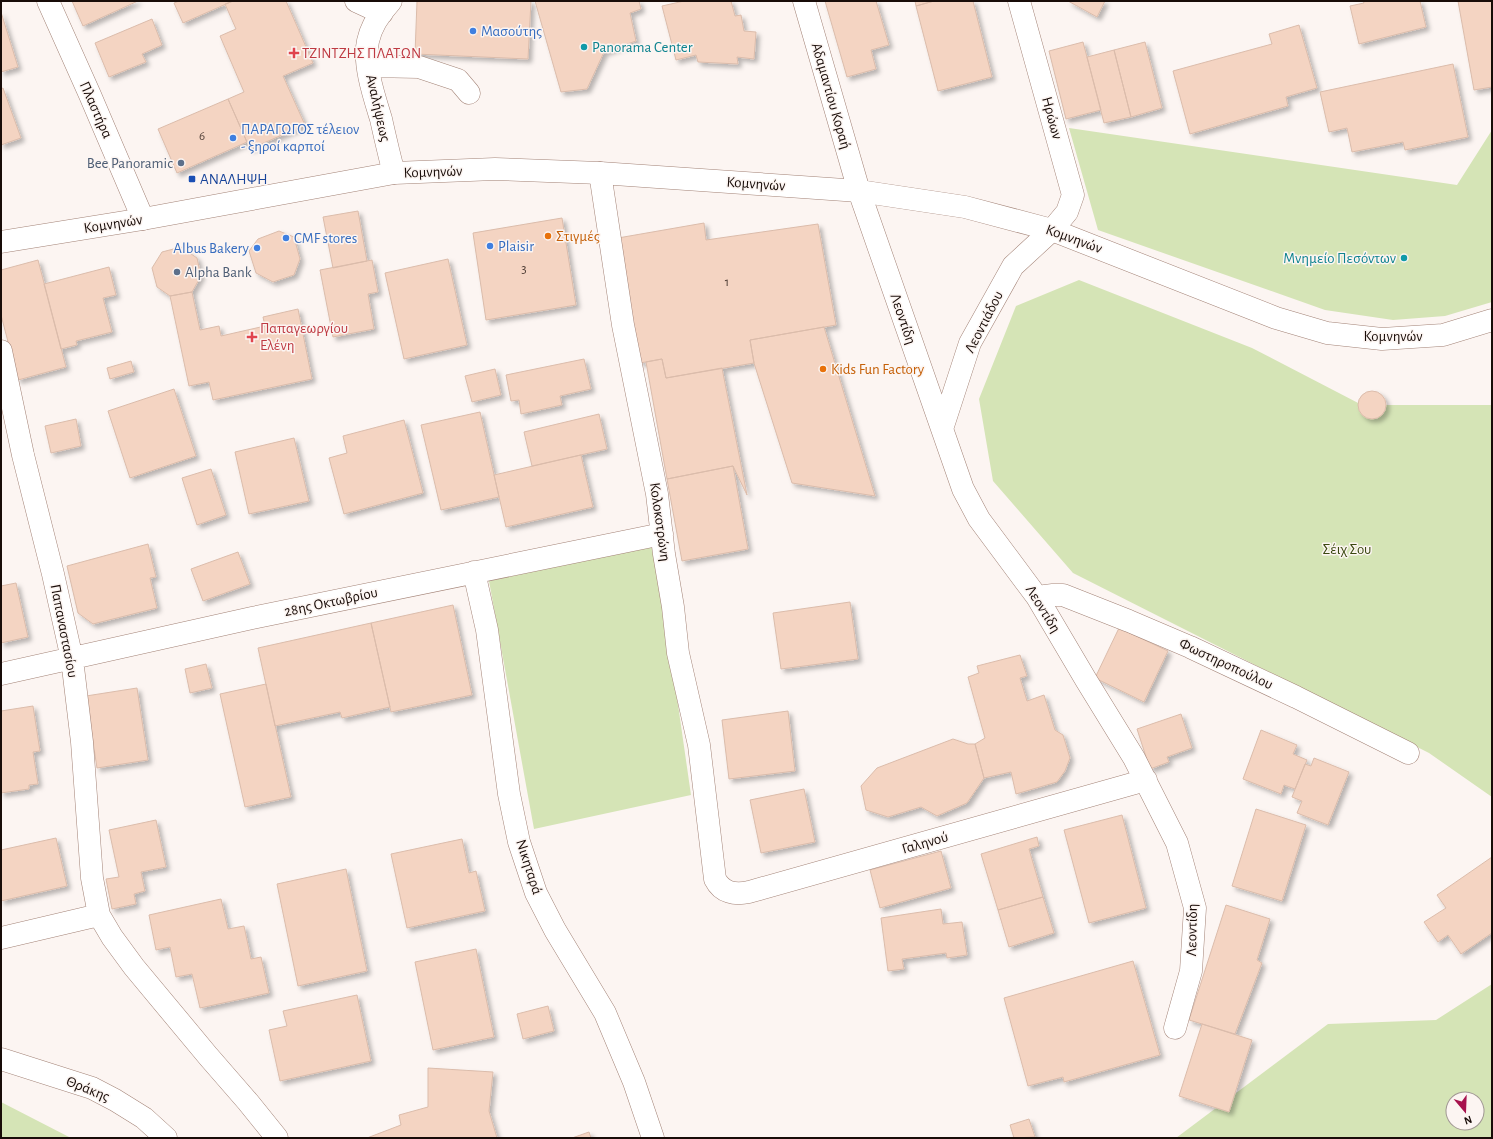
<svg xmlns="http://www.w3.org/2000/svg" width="1493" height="1139" font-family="'Alegreya Sans',sans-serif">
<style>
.green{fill:#d5e4b6;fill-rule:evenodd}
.building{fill:#f4d4c2;stroke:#dbbcab;filter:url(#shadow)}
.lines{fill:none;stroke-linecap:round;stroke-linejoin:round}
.minor-casing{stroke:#a38377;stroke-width:23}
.major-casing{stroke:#a38377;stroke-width:23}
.minor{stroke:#fff;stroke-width:22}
.major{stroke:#fff;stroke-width:22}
.shop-dot{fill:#3f7fe0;stroke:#fcf5f2;stroke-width:1.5}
.culture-dot{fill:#0f9aa8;stroke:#fcf5f2;stroke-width:1.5}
.health-dot{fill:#e0444e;stroke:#fcf5f2;stroke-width:1.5}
.service-dot{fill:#5c6f8a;stroke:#fcf5f2;stroke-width:1.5}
.transit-dot{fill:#1a4fb4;stroke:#fcf5f2;stroke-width:1.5}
.food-dot{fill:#e8710a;stroke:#fcf5f2;stroke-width:1.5}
.labels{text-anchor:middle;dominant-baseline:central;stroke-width:3;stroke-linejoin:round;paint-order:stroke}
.number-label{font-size:13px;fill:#4f3e36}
.shop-label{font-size:15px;fill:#366cbe;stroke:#fcf5f2;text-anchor:start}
.culture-label{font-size:15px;fill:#0d838f;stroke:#fcf5f2;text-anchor:start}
.health-label{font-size:15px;fill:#be3a42;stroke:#fcf5f2;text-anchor:start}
.street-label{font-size:15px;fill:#180c08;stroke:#fcf5f2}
.service-label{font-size:15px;fill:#4e5e75;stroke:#fcf5f2;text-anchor:end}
.transit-label{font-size:15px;fill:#164399;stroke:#fcf5f2;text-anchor:start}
.food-label{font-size:15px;fill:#c56008;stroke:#fcf5f2;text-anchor:start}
.park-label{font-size:15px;fill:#3a480f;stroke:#fcf5f2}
</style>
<defs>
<filter id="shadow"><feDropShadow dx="3.5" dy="3.5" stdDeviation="2" flood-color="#0004"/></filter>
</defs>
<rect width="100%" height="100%" fill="#fcf5f2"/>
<path class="green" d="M1069,128L1457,185L1492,130V302L1445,316L1393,320L1325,310L1098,230Z
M1079,280L1252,348L1362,405H1492V797L1429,753L1073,573L993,481L979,399L1016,306Z
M655,545L691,795L534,829L489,581Z
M1492,984V1138H1176L1328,1024L1436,1020ZM1453,1099H1477V1123H1453Z
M1,1102L71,1138H1Z"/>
<path class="building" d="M72,1H138L83,26Z
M179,1H233L183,23L174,3Z
M233,1H286L313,63L283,76L305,125L250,149L228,99L244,92L220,36L236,29L225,4Z
M417,1H531L528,59L415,54Z
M535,1H639L641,9L630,13L636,41L604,52L587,89L561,92Z
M684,1H731L735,16L741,15L744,31L756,32L754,59L737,57L738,64L698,62L696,55L676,60L662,6Z
M825,1H876L889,45L871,50L876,69L847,77Z
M915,1H934L916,6Z
M934,1H973L992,77L938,91L916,6Z
M1068,1H1105L1097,17Z
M1363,1H1420L1426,27L1359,44L1350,6L1364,3Z
M1458,1H1492V87L1474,90Z
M1,12L18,67L1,72Z
M152,19L162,45L142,54L146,62L109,77L95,43Z
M1299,25L1317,88L1286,97L1288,106L1190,134L1173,71L1272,44L1269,34Z
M1083,42L1101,110L1066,119L1049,51Z
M1145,42L1162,108L1131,117L1114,50Z
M1114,50L1131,117L1104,123L1087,57Z
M1453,64L1468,137L1405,150L1403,142L1352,152L1347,128L1329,132L1320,92Z
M3,88L21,138L1,145V89Z
M228,99L247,142L177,173L158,129Z
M358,211L367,261L333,268L323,217Z
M562,218L576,305L486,320L473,233Z
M704,223L706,240L818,224L836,325L750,340L754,363L666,378L662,359L640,363L618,238Z
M279,231L294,237L300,259L294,275L273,282L256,273L249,251L258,239Z
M181,247L197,258L201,276L192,292L170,296L157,287L152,268L162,252Z
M448,259L467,345L404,359L385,273Z
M38,260L66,367L18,380L1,315V270Z
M372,260L378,292L368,294L374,329L333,337L320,270Z
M109,267L116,295L103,298L112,332L76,341L77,345L61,349L44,284Z
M192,292L200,330L219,326L221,336L265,326L263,317L298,309L312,379L213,400L209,382L189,386L170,296Z
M824,327L875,496L792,483L754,363L750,340Z
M584,359L591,389L560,396L562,405L521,414L519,400L511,401L506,375Z
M662,359L666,378L722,368L747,495L733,466L667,479L646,362Z
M131,361L134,372L110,379L107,368Z
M495,369L501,395L472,402L465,376Z
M174,389L196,456L130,478L108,411Z
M1358 405a14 14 0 1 1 28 0a14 14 0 1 1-28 0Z
M480,412L499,497L441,510L421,425Z
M599,414L607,449L532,466L524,432Z
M76,419L81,446L51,453L45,426Z
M404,420L423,493L344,514L329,458L347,453L343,436Z
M294,438L309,501L249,514L235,452Z
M581,455L593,507L506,527L494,475Z
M733,466L748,549L682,561L667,479Z
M211,469L226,515L197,525L182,478Z
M148,544L156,577L150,578L157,608L93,624L78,613L67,566Z
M238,552L250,584L203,601L191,569Z
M16,583L28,637L1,643V586Z
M850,602L858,659L781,669L773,613Z
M453,605L472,695L391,712L371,623Z
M371,623L390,707L342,718L340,712L275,726L258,648Z
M1119,628L1168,651L1144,702L1095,678Z
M1020,655L1027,676L1020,678L1027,701L1044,695L1055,730L1063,735L1070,758L1065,771L1057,782L1016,794L1011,772L984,778L975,744L985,738L968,677L979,673L977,666Z
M206,664L212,688L190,693L185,669Z
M266,684L291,797L245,807L220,694Z
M137,688L148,760L97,768L86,696Z
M33,706L40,751L33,752L38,784L29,785V789L1,793V711Z
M788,711L795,771L729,779L722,720Z
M1181,714L1192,748L1167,757L1169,762L1150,769L1137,729Z
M1261,730L1297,745L1293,754L1307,760L1295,789L1284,785L1281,794L1243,779Z
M953,739L968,744H975L984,778L967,803L937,816L921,807L888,817L866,810L861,786L877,768Z
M1314,758L1349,772L1328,825L1297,813L1302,801L1292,797L1305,764L1311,766Z
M804,789L815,842L761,853L750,800Z
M1256,809L1306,825L1282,901L1232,886Z
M1122,815L1146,908L1089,923L1064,830Z
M156,820L166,867L141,872L145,891L134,894L136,904L112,909L106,879L119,877L109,830Z
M1037,837L1039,846L1029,849L1043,897L998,910L981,854Z
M56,838L67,886L1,901V850Z
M462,839L469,873L476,871L485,911L407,928L391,854Z
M941,851L951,888L880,908L870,870Z
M1492,857V933L1461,954L1448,935L1438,942L1424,922L1446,908L1437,895Z
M346,869L367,971L298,986L277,884Z
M1043,897L1054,933L1009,947L998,910Z
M221,899L228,929L244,926L251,959L261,957L269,993L200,1008L192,974L176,977L170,947L156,950L149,915Z
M1226,905L1270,919L1257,960L1262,963L1235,1034L1189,1020Z
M941,909L943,924L962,922L967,955L947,958L946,953L902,959L904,969L888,971L881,918Z
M476,949L494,1037L433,1050L415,962Z
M1133,961L1160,1055L1064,1082L1063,1077L1028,1086L1004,998Z
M357,995L371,1061L280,1081L269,1030L287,1026L283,1011Z
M548,1006L554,1031L523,1039L517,1014Z
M1202,1024L1252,1040L1229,1112L1179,1096Z
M428,1068L493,1072L489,1111L497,1138H367L401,1125L399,1115L428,1107Z
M1029,1119L1035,1137L1014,1138L1010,1125Z
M589,1132L591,1138H572Z"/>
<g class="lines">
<defs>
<path id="minor" d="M48,1L90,95L143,219
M356,1L382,13
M391,1C381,12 371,26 368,41C363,64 374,96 381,119C385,137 389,155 394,173
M804,1L859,191L963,489L979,519L1037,597L1086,680L1134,758L1177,843L1195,908L1191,971L1175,1028
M368,66L419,67L458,80L469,93
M600,173L623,325L657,494L664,554L673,607L678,653L699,745L715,879C722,893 735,895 749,892L1146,780
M1,351L23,455L53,574L72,659L82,742L92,878L99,915L112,937L134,967L208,1056L248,1102L277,1138
M942,429L970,343L1013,266L1052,230L1067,212L1073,195L1019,1
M474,572L487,630L509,794L519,842L536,893L555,930L605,1013L634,1082L653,1138
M1037,597L1053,595H1063L1129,621L1190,647L1296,697L1408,753
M1,674L252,618L662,534
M1,938L99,915
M1,1059L92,1088L115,1100L144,1118L166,1138"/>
<path id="major" d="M1,242L143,219L394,173L495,169L600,173L859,191L965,207L1052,230L1276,318L1327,333L1382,339L1443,335L1492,320"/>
</defs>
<use href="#minor" class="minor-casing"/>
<use href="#major" class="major-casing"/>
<use href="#minor" class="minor"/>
<use href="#major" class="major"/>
</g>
<g class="shop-dot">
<circle cx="473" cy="31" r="4"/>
<circle cx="233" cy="138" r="4"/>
<circle cx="286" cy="238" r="4"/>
<circle cx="490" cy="246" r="4"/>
<circle cx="257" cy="248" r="4"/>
</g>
<g class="culture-dot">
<circle cx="584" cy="47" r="4"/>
<circle cx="1404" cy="258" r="4"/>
</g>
<g class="health-dot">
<path d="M292 47h4v4h4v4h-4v4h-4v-4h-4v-4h4z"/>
<path d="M250 331h4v4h4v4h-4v4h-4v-4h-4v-4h4z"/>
</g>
<g class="service-dot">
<circle cx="181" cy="163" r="4"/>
<circle cx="177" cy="272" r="4"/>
</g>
<rect class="transit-dot" x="188" y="175" width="8" height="8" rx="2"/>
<g class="food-dot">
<circle cx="548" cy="236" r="4"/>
<circle cx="823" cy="369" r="4"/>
</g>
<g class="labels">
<g class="number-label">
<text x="202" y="136">6</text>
<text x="524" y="269">3</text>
<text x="727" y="282">1</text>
</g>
<g class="shop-label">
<text x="481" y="31">Μασούτης</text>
<text x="241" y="129">ΠΑΡΑΓΩΓΟΣ τέλειον<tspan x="241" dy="17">- ξηροί καρποί</tspan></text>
<text x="294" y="238">CMF stores</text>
<text x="498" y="246">Plaisir</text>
<text x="249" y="248" text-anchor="end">Albus Bakery</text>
</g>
<g class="culture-label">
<text x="592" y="47">Panorama Center</text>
<text x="1396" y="258" text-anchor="end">Μνημείο Πεσόντων</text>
</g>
<g class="health-label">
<text x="302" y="53">ΤΖΙΝΤΖΗΣ ΠΛΑΤΩΝ</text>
<text x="260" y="328">Παπαγεωργίου<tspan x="260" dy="17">Ελένη</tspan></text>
</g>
<g class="street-label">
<text transform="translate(831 96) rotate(74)">Αδαμαντίου Κοραή</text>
<text transform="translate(378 108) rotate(77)">Αναλήψεως</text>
<text transform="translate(96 110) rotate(66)">Πλαστήρα</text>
<text transform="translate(1052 118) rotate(75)">Ηρώων</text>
<text transform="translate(433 172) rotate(-2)">Κομνηνών</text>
<text transform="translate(756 184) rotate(4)">Κομνηνών</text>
<text transform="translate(113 224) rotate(-9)">Κομνηνών</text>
<text transform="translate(1074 239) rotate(20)">Κομνηνών</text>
<text transform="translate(903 319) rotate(71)">Λεοντίδη</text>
<text transform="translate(984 322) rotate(-63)">Λεοντιάδου</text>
<text x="1393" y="336">Κομνηνών</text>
<text transform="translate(660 522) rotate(82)">Κολοκοτρώνη</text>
<text transform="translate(331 602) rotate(-12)">28ης Οκτωβρίου</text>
<text transform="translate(1043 609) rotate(58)">Λεοντίδη</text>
<text transform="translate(64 631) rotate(79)">Παπαναστασίου</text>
<text transform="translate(1226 664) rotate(25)">Φωστηροπούλου</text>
<text transform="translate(925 843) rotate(-16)">Γαληνού</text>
<text transform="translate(529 867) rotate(72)">Νικηταρά</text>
<text transform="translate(1192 930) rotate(-89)">Λεοντίδη</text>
<text transform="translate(88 1089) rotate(22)">Θράκης</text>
</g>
<g class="service-label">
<text x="173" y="163">Bee Panoramic</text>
<text x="185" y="272" text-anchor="start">Alpha Bank</text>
</g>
<g class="transit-label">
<text x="200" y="179">ΑΝΑΛΗΨΗ</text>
</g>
<g class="food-label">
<text x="556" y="236">Στιγμές</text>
<text x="831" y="369">Kids Fun Factory</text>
</g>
<g class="park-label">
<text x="1347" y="549">Σέιχ Σου</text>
</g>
</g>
<rect width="1493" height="1139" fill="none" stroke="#180c08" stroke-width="4"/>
<g transform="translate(1465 1111) rotate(161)"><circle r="19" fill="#fcf5f2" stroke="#a19894"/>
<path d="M0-3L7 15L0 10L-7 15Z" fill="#a7134e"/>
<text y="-6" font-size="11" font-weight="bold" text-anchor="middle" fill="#180c08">N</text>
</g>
</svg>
